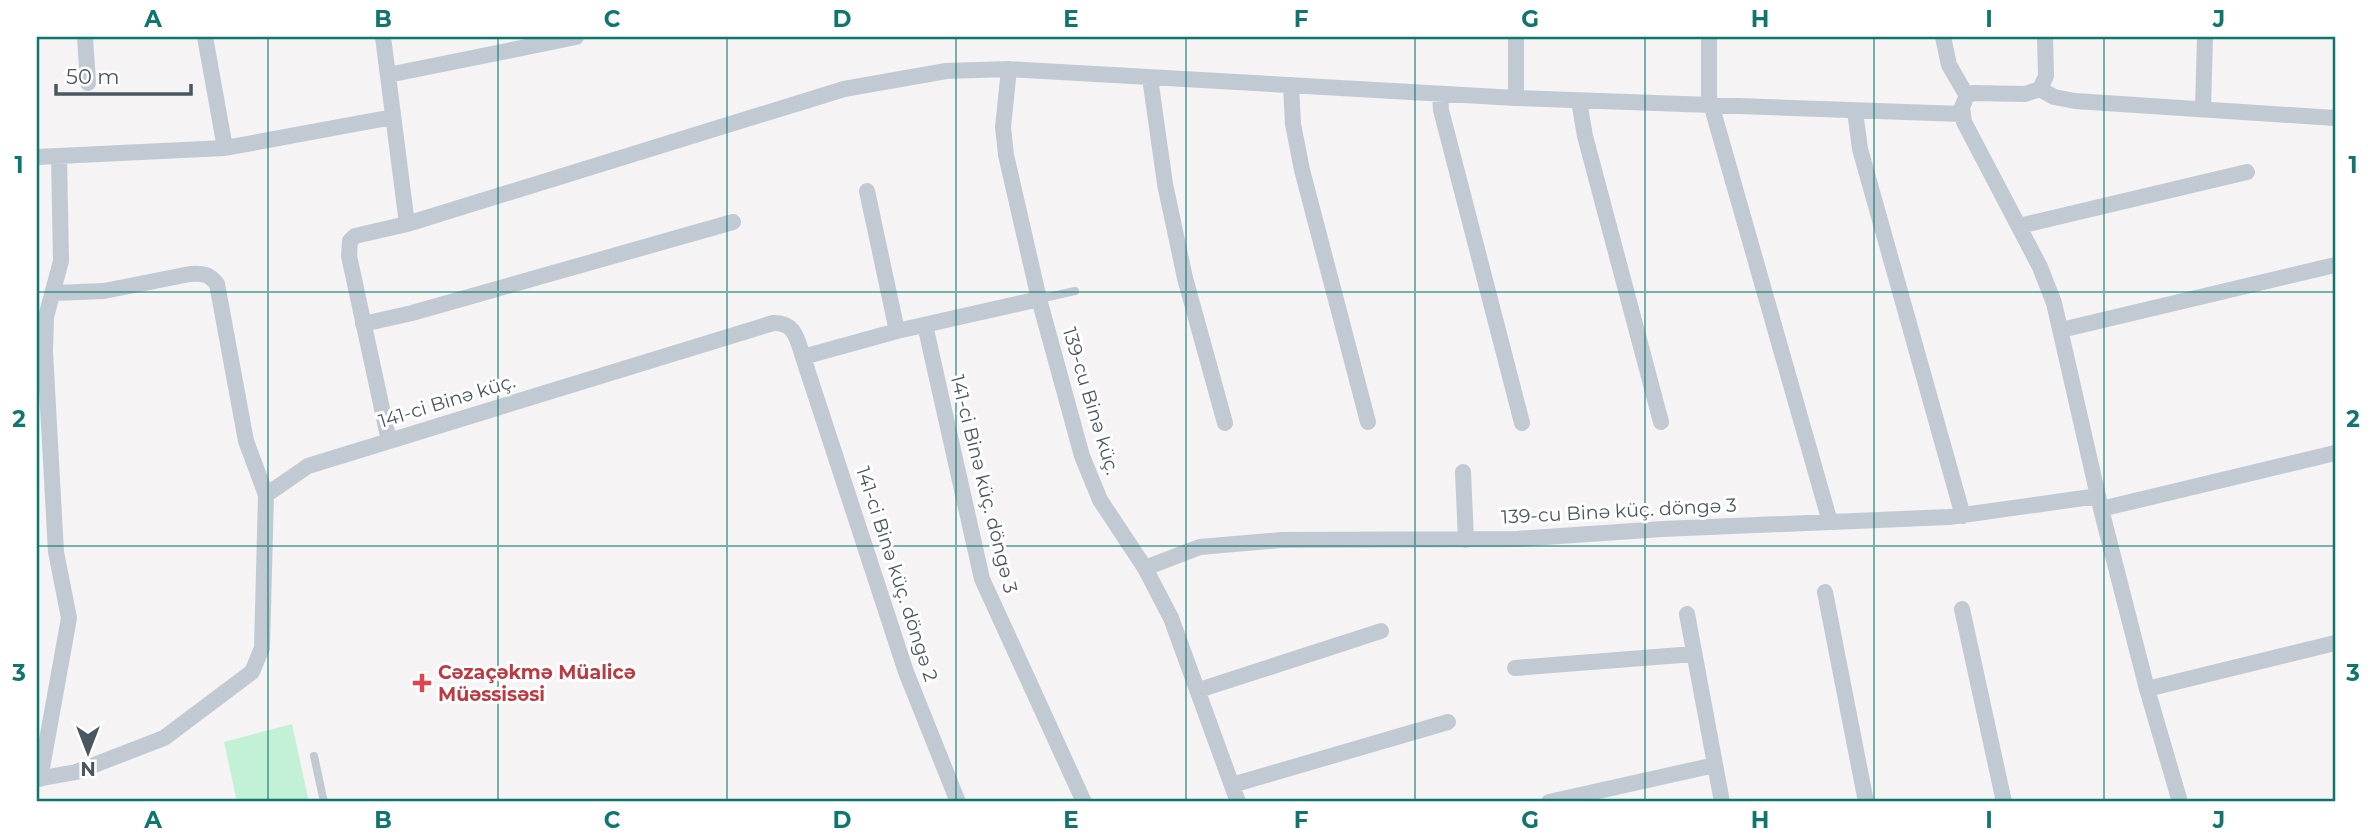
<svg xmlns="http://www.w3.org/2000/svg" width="2372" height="839" font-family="Montserrat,sans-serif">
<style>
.green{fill:#c3f1d5}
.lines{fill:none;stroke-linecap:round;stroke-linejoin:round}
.lane{stroke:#c1cad2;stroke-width:8}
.street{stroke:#c1cad2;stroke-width:16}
.grid{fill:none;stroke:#0f766e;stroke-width:2;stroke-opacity:0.55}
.health-dot{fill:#e0444e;stroke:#fff;stroke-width:2.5}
.labels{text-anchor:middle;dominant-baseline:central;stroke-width:6;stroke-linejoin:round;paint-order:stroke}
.street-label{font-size:19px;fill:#4a5661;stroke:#fff}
.health-label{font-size:19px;font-weight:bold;fill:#be3a42;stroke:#fff;text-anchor:start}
.neatline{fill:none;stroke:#0f766e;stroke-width:2.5}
.grid-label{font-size:23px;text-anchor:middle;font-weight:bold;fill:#0f766e}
</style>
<rect width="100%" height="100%" fill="#f5f3f3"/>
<path class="green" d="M292,724L309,802H237L224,742Z"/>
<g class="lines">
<path class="lane" d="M1039,299L1075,291
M314,756L324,802"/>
<path class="street" d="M85,37L88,83
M205,37L225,148
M383,37L407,224
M1709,37V97L1830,522
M1943,37L1949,65L1967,96
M2045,37L2046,76L2040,89L2025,94L1973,93L1967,96L1962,107L1964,122L2040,267L2054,303L2101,509L2147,689L2180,802
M1009,69L1003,127L1006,155L1039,299L1082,456L1100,500L1145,568L1171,618L1238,802
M388,75L576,37
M1150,78L1165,184L1185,278L1225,423
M1291,85L1293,124L1302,170L1368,422
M2040,89L2054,97L2075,101L2335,118
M1440,94L1441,110L1522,423
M1516,98V37
M1579,101L1585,136L1661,422
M2203,109L2205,37
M1855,111L1860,149L1963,516
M37,157L225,148L393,117
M867,191L897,331
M2019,226L2247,172
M54,293L104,291L190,274C203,273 209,274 217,284L246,441L266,495
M363,324L412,313L733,222
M925,325L982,579L1084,802
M2061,330L2335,265
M803,357L906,672L958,802
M389,441L349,256L350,241L355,236L407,224L844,89L946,71L1009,69L1516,98L1962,114
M1463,472L1466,540
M2101,509L2335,453
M1145,568L1200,547L1281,540L1517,539L1662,529L1949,517L2098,496
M1825,592L1866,802
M1962,609L2004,802
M1687,614L1722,802
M1515,668L1694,654
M2147,689L2335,643
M1199,690L1381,631
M37,779L76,772L164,738L252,672L262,648L266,495L308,466L773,323C795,322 797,339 803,357L897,331L1039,299
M40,779L69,618L56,552L45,352L46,317L61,261L59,156
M1232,785L1448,722
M1549,802L1715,765"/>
</g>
<path class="grid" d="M268,37V802M498,37V802M727,37V802M956,37V802M1186,37V802M1415,37V802M1645,37V802M1874,37V802M2104,37V802M37,292H2335M37,546H2335"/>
<path class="health-dot" d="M418.5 672.5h7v7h7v7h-7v7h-7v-7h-7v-7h7z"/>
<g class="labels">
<g class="street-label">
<text transform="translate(447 401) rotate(-17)">141-ci Binə küç.</text>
<text transform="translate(1091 401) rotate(73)">139-cu Binə küç.</text>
<text transform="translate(984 484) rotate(76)">141-ci Binə küç. döngə 3</text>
<text transform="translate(1619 511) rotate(-3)">139-cu Binə küç. döngə 3</text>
<text transform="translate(897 574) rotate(72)">141-ci Binə küç. döngə 2</text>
</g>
<g class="health-label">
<text x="438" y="672">Cəzaçəkmə Müalicə<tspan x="438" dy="22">Müəssisəsi</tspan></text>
</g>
</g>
<rect width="2372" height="839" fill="none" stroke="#ffffff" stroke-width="77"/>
<g transform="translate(88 752) rotate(180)" stroke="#ffffff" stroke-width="5" paint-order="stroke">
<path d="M0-5L12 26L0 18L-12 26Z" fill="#4a5661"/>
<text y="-10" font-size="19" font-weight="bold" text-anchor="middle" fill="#4a5661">N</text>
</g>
<path d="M56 84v10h135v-10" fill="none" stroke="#4a5661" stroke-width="3.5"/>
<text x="66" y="84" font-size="21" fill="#4a5661" stroke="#ffffff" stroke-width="5" paint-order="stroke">50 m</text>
<rect x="38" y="38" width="2296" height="762" class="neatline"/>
<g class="grid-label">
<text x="153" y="27">A</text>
<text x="383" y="27">B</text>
<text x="612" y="27">C</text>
<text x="842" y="27">D</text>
<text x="1071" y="27">E</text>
<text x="1301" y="27">F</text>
<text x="1530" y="27">G</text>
<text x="1760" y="27">H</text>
<text x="1989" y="27">I</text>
<text x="2219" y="27">J</text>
<text x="19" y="173">1</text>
<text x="2353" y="173">1</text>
<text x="19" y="427">2</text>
<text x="2353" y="427">2</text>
<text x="19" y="681">3</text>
<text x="2353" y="681">3</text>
<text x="153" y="828">A</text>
<text x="383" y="828">B</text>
<text x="612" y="828">C</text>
<text x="842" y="828">D</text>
<text x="1071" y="828">E</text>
<text x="1301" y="828">F</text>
<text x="1530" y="828">G</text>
<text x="1760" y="828">H</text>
<text x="1989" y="828">I</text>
<text x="2219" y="828">J</text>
</g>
</svg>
